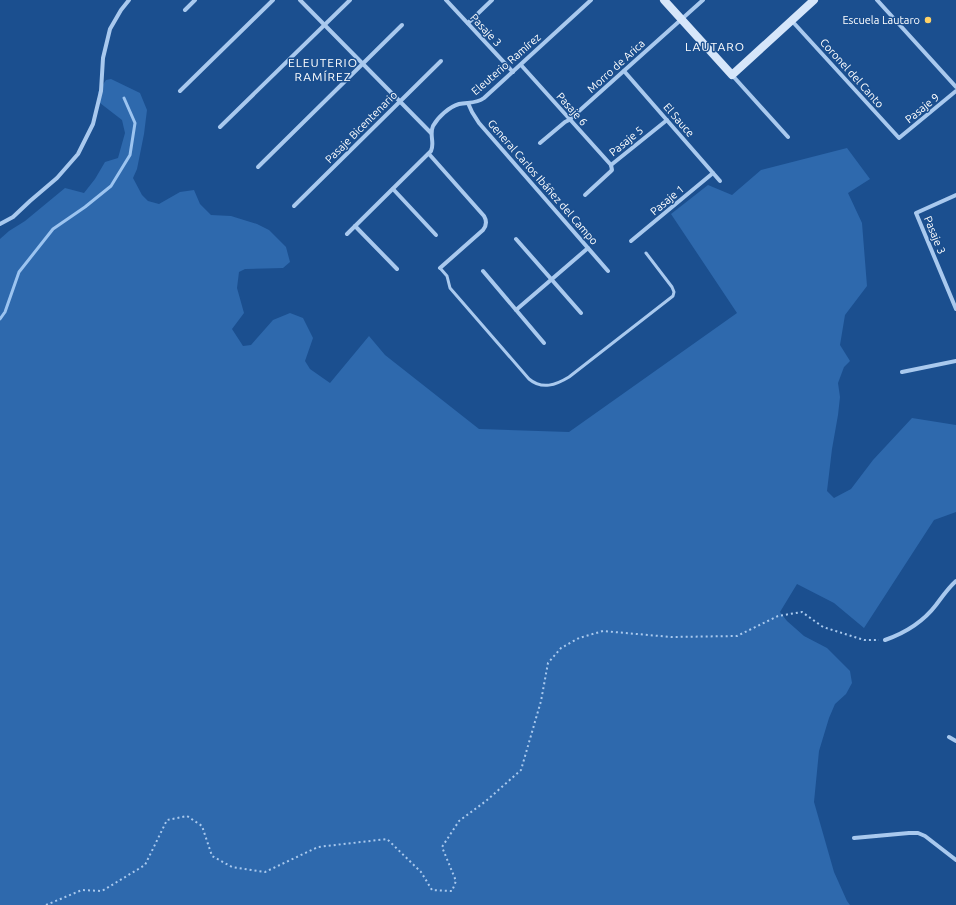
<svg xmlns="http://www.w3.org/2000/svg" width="956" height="905" viewBox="0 0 956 905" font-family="Ubuntu,sans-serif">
  <rect width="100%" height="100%" fill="#1b4f8f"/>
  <path fill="#2e69ad" d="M111 79 140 93 147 110 144 134 137 169 133 178 142 195 148 201 159 204 180 192 194 190 200 204 211 215 231 216 257 224 269 230 286 247 290 262 283 268 245 269 239 272 237 288 244 313 232 329 243 346 251 345 273 320 290 313 303 318 313 338 305 361 310 369 330 383 369 336 385 355 479 429 569 432 737 313 671 214 708 185 732 195 761 170 847 148 870 179 848 193 862 223 867 286 845 315 840 345 850 361 844 367 838 383 840 397 838 415 832 449 827 491 834 498 851 489 873 460 912 418 956 425V512L934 520 864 628 834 603 797 584 780 612 787 621 804 636 827 648 850 671 852 683 846 694 835 704 829 718 819 751 814 802 834 872 847 901 850 905H0V239L9 231 25 221 65 188 84 193 95 179 105 162 118 158 125 133 122 120 100 103 98 92 106 80Z"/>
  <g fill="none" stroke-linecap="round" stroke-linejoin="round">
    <path stroke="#9cc4f0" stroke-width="3" d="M0 319 5 312 19 272 53 229 85 207 111 186 130 155 135 123 124 98"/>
    <path stroke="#a9c9ee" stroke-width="2" stroke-dasharray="2 3" stroke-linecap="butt" d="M46 905 82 890 102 891 145 865 167 820 187 816 202 826 212 856 232 867 265 872 318 847 387 839 421 872 432 890 452 891 456 881 442 847 459 821 486 801 521 770 541 701 548 663 561 648 579 638 603 631 671 637 737 636 778 616 802 612 823 627 864 640H879"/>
    <path stroke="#a9c9ee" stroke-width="3" d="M440 268 447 276 450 288 529 379C542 390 556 385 569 377L673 296 674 292 672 287 646 253"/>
    <g stroke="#a9c9ee" stroke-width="4">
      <path d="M300 0 431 133"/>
      <path d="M446 0 513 72"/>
      <path d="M877 0 956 87"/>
      <path d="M185 10 195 0"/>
      <path d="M792 21 899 138 956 91"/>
      <path d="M468 23 492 0"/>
      <path d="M521 65 611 165"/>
      <path d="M624 71 720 181"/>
      <path d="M732 75 788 137"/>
      <path d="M180 91 273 0"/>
      <path d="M468 103 472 112 479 123 608 271"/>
      <path d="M220 127 350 0"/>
      <path d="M540 143 565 122 569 120 703 0"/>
      <path d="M429 154 484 216C487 221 487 225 483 230L440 268"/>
      <path d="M611 165 667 120"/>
      <path d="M258 167 402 25"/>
      <path d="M393 189 436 235"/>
      <path d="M585 195 610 172 612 170 611 165"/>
      <path d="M956 195 916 213 956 309"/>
      <path d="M294 206 441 61"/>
      <path d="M0 224 13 217 30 201 57 178 78 154 93 124 101 91 103 58 110 29 121 10 129 0"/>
      <path d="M355 226 397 269"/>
      <path d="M347 234 431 151C435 143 429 135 433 126 438 117 449 107 459 104 468 102 476 104 484 98L591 0"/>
      <path d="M516 239 581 313"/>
      <path d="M631 241 713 173"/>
      <path d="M483 271 544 343"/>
      <path d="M516 310 588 248"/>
      <path d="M902 372 956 361"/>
      <path d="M885 640C905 633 923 622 936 605 942 597 948 588 956 581"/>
      <path d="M949 737 956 741"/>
      <path d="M854 838 909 833H918L925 836 956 860"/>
    </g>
    <path stroke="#d6e6fa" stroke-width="8" d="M664 0 732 75 814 0"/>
  </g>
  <circle fill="#ffd166" stroke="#1b4f8f" stroke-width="1.5" cx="928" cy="20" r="4"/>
  <g text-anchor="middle" stroke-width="3" stroke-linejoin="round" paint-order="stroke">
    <g font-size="11" fill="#fff" stroke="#1b4f8f" text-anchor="end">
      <text x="920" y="24">Escuela Lautaro</text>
    </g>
    <g font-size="11" fill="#fff" stroke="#1b4f8f">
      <text transform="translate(486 30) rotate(47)" y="4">Pasaje 3</text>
      <text transform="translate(506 64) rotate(-41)" y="4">Eleuterio Ramírez</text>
      <text transform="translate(616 66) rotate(-42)" y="4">Morro de Arica</text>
      <text transform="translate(852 73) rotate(48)" y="4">Coronel del Canto</text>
      <text transform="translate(922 108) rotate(-39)" y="4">Pasaje 9</text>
      <text transform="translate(572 109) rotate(48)" y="4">Pasaje 6</text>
      <text transform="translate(679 120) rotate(49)" y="4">El Sauce</text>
      <text transform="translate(361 127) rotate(-45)" y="4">Pasaje Bicentenario</text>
      <text transform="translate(626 141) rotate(-39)" y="4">Pasaje 5</text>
      <text transform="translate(543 182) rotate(49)" y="4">General Carlos Ibáñez del Campo</text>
      <text transform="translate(667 200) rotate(-40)" y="4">Pasaje 1</text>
      <text transform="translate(935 235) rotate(68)" y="4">Pasaje 3</text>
    </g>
    <g font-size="12" letter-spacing="1" fill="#fff" stroke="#1b4f8f">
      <text x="715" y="51">LAUTARO</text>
      <text x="323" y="67">ELEUTERIO<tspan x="323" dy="14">RAMÍREZ</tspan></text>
    </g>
  </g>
</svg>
